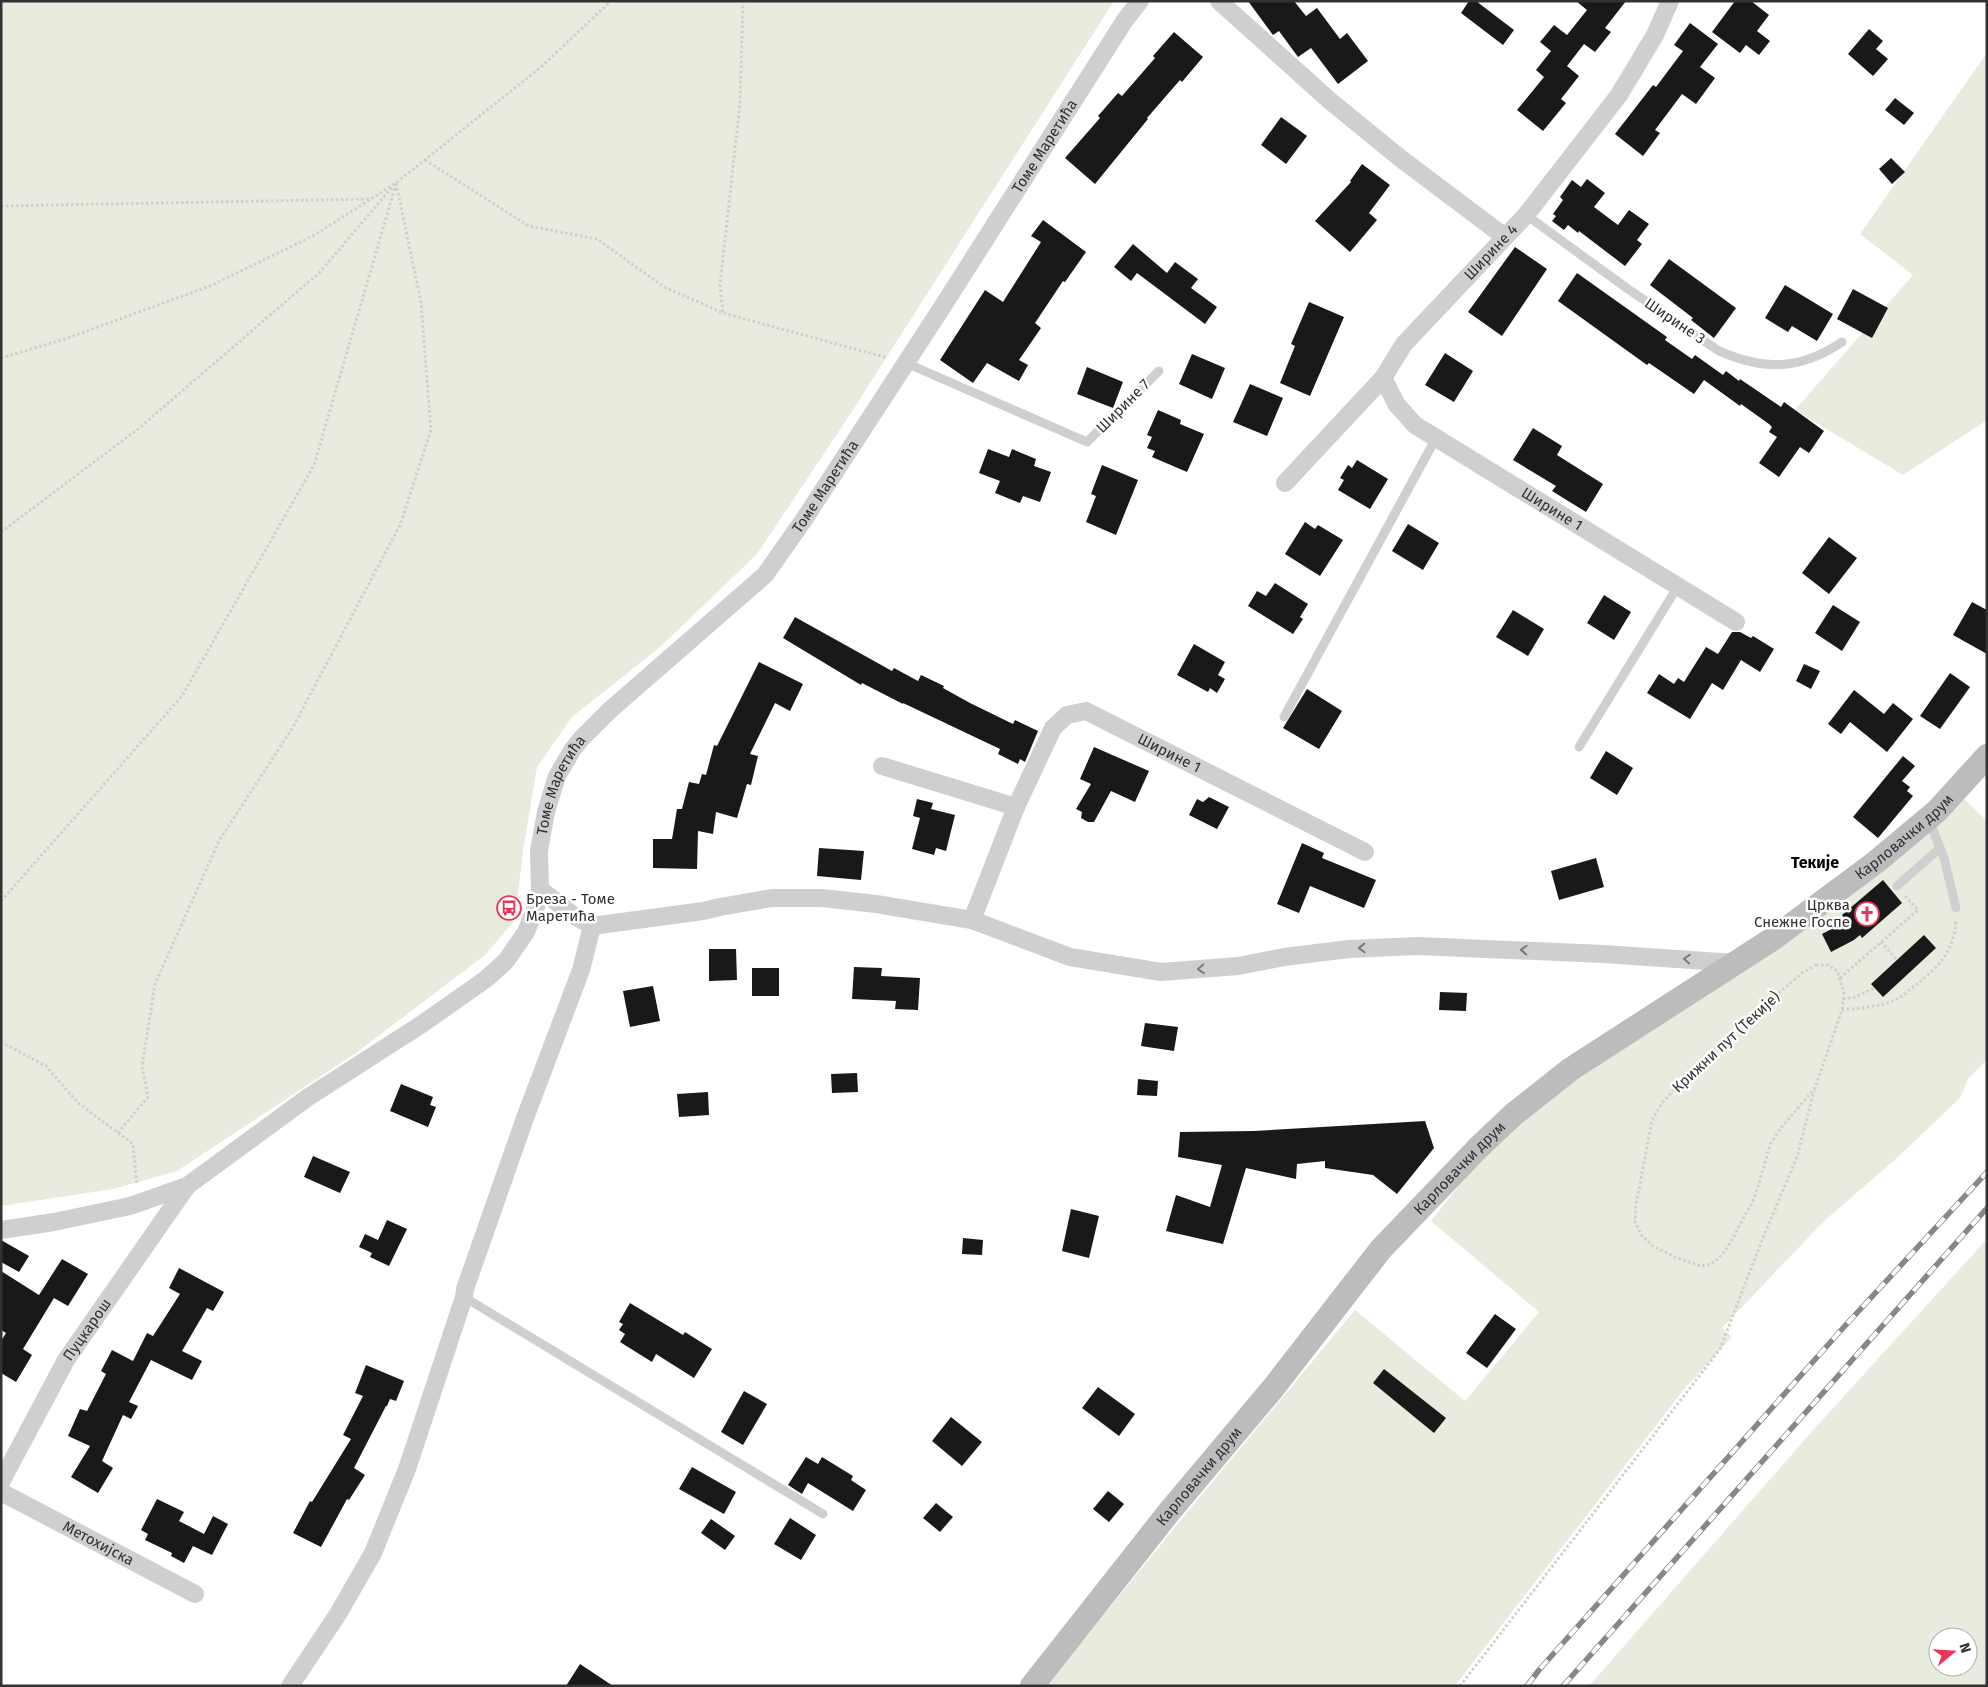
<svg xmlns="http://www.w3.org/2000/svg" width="1988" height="1687" viewBox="0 0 1988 1687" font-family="'Fira Sans',sans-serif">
  <rect width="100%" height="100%" fill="#fff"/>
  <g fill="#e7ecde" fill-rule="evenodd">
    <path d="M1 1H1114L849 416 757 554 660 647 572 717 537 767 523 851 515 920 485 955 356 1053 177 1171 113 1189 1 1206Z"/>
    <path d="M1987 53V420L1903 475 1795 410 1913 275 1860 234Z"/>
    <path d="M1963 798 1987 821V1060L1968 1079 1960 1098 1898 1157 1823 1222 1722 1328 1732 1337 1685 1388 1455 1686H1046L1180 1521 1355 1310 1465 1401 1539 1312 1431 1221C1449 1198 1467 1175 1488 1154 1515 1127 1546 1103 1576 1079Z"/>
    <path d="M1987 1239V1686H1589L1815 1428ZM1938 1637H1968V1667H1938Z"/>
  </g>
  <g fill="#191919">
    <path d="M1248 1H1294L1306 16 1317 8 1340 39 1347 33 1368 61 1338 84 1311 48 1298 57 1279 31 1273 35Z"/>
    <path d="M1469 1H1476L1514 30 1503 45 1461 13Z"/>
    <path d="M1576 1H1626L1605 28 1611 32 1595 52 1584 44 1567 66 1579 76 1561 99 1566 103 1543 131 1517 110 1544 77 1536 70 1551 51 1540 42 1554 25 1567 35 1587 10Z"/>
    <path d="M1735 1H1751L1769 15 1757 31 1770 41 1759 55 1746 45 1740 53 1712 32Z"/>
    <path d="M1690 23 1718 44 1700 67 1715 78 1696 104 1682 94 1655 130 1660 133 1643 156 1615 134 1653 85 1656 87 1683 51 1674 45Z"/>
    <path d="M1869 29 1883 41 1876 49 1888 59 1873 76 1848 54Z"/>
    <path d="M1174 32 1203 57 1182 82 1180 80 1147 118 1148 119 1095 184 1065 158 1100 118 1098 116 1118 93 1122 96 1155 58 1153 56Z"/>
    <path d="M1895 98 1914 113 1904 125 1885 110Z"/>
    <path d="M1281 117 1307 136 1286 164 1261 145Z"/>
    <path d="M1891 158 1905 172 1892 184 1879 169Z"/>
    <path d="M1362 164 1390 185 1369 213 1377 220 1350 252 1315 221 1351 182 1350 181Z"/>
    <path d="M1587 179 1605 193 1594 207 1618 225 1629 210 1649 224 1637 240 1642 244 1625 266 1579 231 1578 233 1568 225 1564 230 1552 221 1556 216 1553 214 1563 200 1560 197 1572 180 1581 187Z"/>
    <path d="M1043 220 1086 252 1065 282 1063 281 1035 323 1041 328 1019 360 1028 365 1019 381 987 363 973 383 940 360 985 290 1003 302 1041 242 1031 236Z"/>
    <path d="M1133 244 1167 273 1175 262 1198 279 1191 288 1217 307 1205 324 1137 273 1131 281 1114 267Z"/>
    <path d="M1515 247 1547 269 1502 336 1468 312Z"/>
    <path d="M1669 259 1736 308 1714 338 1691 320 1693 318 1650 285Z"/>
    <path d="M1577 273 1667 337 1665 340 1692 359 1695 355 1723 375 1726 371 1739 381 1740 379 1781 407 1784 402 1824 431 1809 453 1800 447 1779 477 1759 463 1777 437 1769 432 1772 427 1769 424 1741 404 1740 406 1704 380 1694 394 1649 363 1647 365 1558 301Z"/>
    <path d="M1785 285 1833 314 1817 341 1792 326 1788 332 1765 318Z"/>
    <path d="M1853 289 1888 308 1872 338 1837 319Z"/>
    <path d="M1309 302 1344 317 1310 396 1280 383 1295 346 1291 344Z"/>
    <path d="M1445 353 1473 371 1454 402 1425 385Z"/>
    <path d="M1192 354 1225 368 1212 399 1179 384Z"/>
    <path d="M1087 367 1123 382 1113 408 1077 394Z"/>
    <path d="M1250 384 1283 398 1267 436 1233 422Z"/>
    <path d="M1158 410 1181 420 1180 424 1204 434 1187 472 1152 457 1155 451 1147 448 1152 437 1147 435Z"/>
    <path d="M1533 428 1562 446 1557 455 1603 484 1586 512 1552 491 1556 486 1513 460Z"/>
    <path d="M988 449 1009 457 1012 449 1036 459 1034 466 1051 472 1040 502 1023 496 1020 503 995 493 1000 481 979 473Z"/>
    <path d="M1357 460 1388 479 1370 509 1338 490 1344 480 1340 478 1348 465 1352 468Z"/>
    <path d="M1102 465 1138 480 1116 535 1086 522 1096 496 1091 494Z"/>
    <path d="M1305 522 1315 529 1318 525 1343 540 1320 576 1285 554Z"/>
    <path d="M1408 524 1439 543 1423 570 1392 551Z"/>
    <path d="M1829 537 1857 558 1829 594 1802 573Z"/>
    <path d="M1275 583 1308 604 1300 617 1303 619 1293 634 1248 606 1257 591 1266 596Z"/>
    <path d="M1604 595 1631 612 1614 640 1587 623Z"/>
    <path d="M1972 602 1987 610V654L1953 635Z"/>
    <path d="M1833 605 1860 622 1842 651 1815 633Z"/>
    <path d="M1513 610 1544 629 1528 656 1496 637Z"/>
    <path d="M795 617 892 671 894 668 918 681 921 675 944 686 943 688 970 703 1013 724 1015 720 1038 731 1025 762 1020 759 1018 764 998 754 1000 749 903 703V704L862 683 861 685 783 638Z"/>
    <path d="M1732 632H1740L1751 638 1753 636 1774 649 1760 672 1741 660 1723 690 1712 683 1690 719 1647 693 1659 674 1674 684 1678 678 1684 682 1706 647 1718 654Z"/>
    <path d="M1194 644 1225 662 1218 675 1225 679 1217 693 1210 688 1208 692 1177 675Z"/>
    <path d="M759 662 803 684 790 711 775 703 750 754 758 756 751 785 747 784 737 818 716 812 713 834 698 831 697 869 653 868V839H672L677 809H682L689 782 699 784 702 774 706 775 714 745 717 746Z"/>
    <path d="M1804 664 1820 671 1811 689 1796 681Z"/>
    <path d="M1950 673 1970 687 1940 729 1920 716Z"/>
    <path d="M1307 689 1342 711 1319 749 1283 728Z"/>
    <path d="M1854 690 1884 714 1893 703 1913 719 1887 752 1850 722 1841 734 1828 724Z"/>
    <path d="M1094 747 1149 771 1135 802 1111 791 1094 822H1088L1081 818 1082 812 1076 809 1091 784 1080 779Z"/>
    <path d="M1606 751 1633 768 1617 795 1590 778Z"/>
    <path d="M1903 756 1915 766 1902 781 1910 787 1907 791 1913 796 1878 838 1853 817Z"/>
    <path d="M1209 797 1229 807 1217 829 1189 815 1197 799 1203 802Z"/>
    <path d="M917 799 933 803 931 809 955 815 946 851 936 848 934 855 912 849 920 818 913 816Z"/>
    <path d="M1302 843 1324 853 1322 858 1376 880 1364 908 1310 886 1299 913 1277 904Z"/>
    <path d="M819 848 864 851 861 880 817 876Z"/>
    <path d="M1596 858 1604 887 1559 900 1551 871Z"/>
    <path d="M1883 880 1902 903 1862 938 1860 935 1854 940 1831 952 1822 934 1847 921 1842 915Z"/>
    <path d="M1924 935 1936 948 1883 997 1871 984Z"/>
    <path d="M709 949H736L737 980 709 981Z"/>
    <path d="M854 967 882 968 881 976 920 978 918 1010 895 1009 896 1001 852 999Z"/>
    <rect x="752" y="968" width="27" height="28"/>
    <path d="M653 986 660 1021 630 1027 623 991Z"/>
    <path d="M1440 992 1467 993 1466 1011 1439 1010Z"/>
    <path d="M1145 1023 1178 1027 1174 1051 1141 1046Z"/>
    <path d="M857 1073 858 1092 832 1093 831 1074Z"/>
    <path d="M1138 1079 1158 1081 1157 1096 1137 1095Z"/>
    <path d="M401 1084 433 1097 430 1105 436 1107 428 1127 390 1111Z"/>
    <path d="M708 1092 709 1115 679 1117 677 1094Z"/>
    <path d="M1425 1121 1434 1148 1397 1194 1373 1175 1325 1168V1161L1297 1164 1296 1179 1246 1168 1223 1244 1166 1231 1176 1195 1210 1207 1222 1165 1178 1157 1180 1132 1254 1131Z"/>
    <path d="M313 1156 350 1172 340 1193 304 1177Z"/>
    <path d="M1071 1209 1099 1216 1089 1258 1062 1251Z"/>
    <path d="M387 1220 407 1229 389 1266 370 1257 372 1253 359 1247 365 1234 378 1240Z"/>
    <path d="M963 1238 983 1240 982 1255 962 1254Z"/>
    <path d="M1 1240 29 1256 19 1272 1 1262Z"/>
    <path d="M62 1259 88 1274 68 1306 54 1298 23 1349 32 1355 16 1382 1 1373V1341L6 1333 1 1330V1271L39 1295Z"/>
    <path d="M179 1268 224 1292 213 1311 207 1308 182 1351 202 1361 192 1380 151 1360 129 1402 138 1406 131 1419 123 1415 102 1461 113 1468 98 1493 71 1477 90 1446 68 1436 80 1409 87 1411 106 1374 101 1371 112 1350 133 1361 147 1333 153 1336 180 1294 169 1288Z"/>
    <path d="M630 1303 683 1335 685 1332 712 1349 694 1378 656 1354 652 1362 620 1342 625 1334 619 1330 623 1324 619 1322Z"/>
    <path d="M1495 1314 1516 1329 1487 1368 1466 1353Z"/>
    <path d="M366 1365 404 1381 396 1401 390 1399 387 1406H386L354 1468 365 1475 349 1500 347 1499 321 1547 293 1533 310 1501 312 1502 351 1439 343 1435 363 1396 355 1393Z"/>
    <path d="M1384 1369 1446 1418 1434 1433 1373 1383Z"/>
    <path d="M1098 1387 1135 1414 1119 1436 1082 1408Z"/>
    <path d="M744 1391 767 1404 743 1445 721 1432Z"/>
    <path d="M951 1417 982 1442 962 1466 932 1441Z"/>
    <path d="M806 1457 818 1464 822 1457 853 1476 851 1480 866 1490 853 1511 808 1483 802 1494 788 1485Z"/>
    <path d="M692 1467 736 1492 724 1514 679 1489Z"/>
    <path d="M1108 1491 1124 1504 1109 1522 1093 1509Z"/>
    <path d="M157 1499 184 1512 179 1521 204 1534 213 1516 228 1524 212 1555 193 1546 184 1563 171 1556 172 1553 145 1540 148 1534 141 1530Z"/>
    <path d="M936 1503 953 1517 940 1532 923 1518Z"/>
    <path d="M790 1518 816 1535 801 1560 774 1544Z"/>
    <path d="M711 1519 735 1536 725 1550 701 1533Z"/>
    <path d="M580 1664 613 1686H566Z"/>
  </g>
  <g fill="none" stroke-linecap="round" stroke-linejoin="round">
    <g stroke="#cfcfcf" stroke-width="3" stroke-dasharray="2.5 2.5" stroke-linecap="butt">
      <path d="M425 160 529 226 597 239 664 287 723 313 888 358"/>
      <path d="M1 206 371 199"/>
      <path d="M723 312 720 285 740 103 743 1"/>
      <path d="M1 358 65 339 210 286 311 237 396 183 541 67 611 1"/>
      <path d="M1 532 138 429 320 272 394 185"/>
      <path d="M1 901 182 696 314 465 396 184"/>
      <path d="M1881 942 1897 960"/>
      <path d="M1816 965H1828L1837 971 1844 992 1842 1010 1815 1088 1781 1128 1771 1143 1754 1199 1728 1247 1719 1258 1711 1264 1701 1266 1675 1257 1653 1246 1642 1236 1635 1222 1636 1205 1652 1120 1663 1102 1693 1068 1802 973Z"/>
      <path d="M1840 978 1918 910 1905 896"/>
      <path d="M1843 999 1855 997 1874 988"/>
      <path d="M1842 1010C1861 1008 1882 1007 1899 998 1905 995 1911 988 1917 984 1940 965 1954 951 1956 921"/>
      <path d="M1 1042 46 1066 78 1103 133 1144 137 1185"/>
      <path d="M118 1133 148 1097 142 1067 155 984 219 841 293 727 400 525 431 430 421 302 396 183"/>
      <path d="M1460 1686 1720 1349 1762 1240 1797 1157 1814 1091"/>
    </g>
    <g stroke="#cfcfcf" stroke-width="9">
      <path d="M1526 215 1628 289 1719 351C1765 371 1800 370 1842 342"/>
      <path d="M906 363 1087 442 1159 371"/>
      <path d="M1284 717 1436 438"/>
      <path d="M1579 747 1678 586"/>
      <path d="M1929 820 1944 858 1956 908"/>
      <path d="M1897 886 1940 848"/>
      <path d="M464 1297 823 1514"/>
    </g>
    <g stroke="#cfcfcf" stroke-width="18">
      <path d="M1219 1 1329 100 1400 158 1505 237"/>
      <path id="s1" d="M1383 378 1397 405 1415 425 1736 622"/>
      <path id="s2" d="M1285 483 1383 378 1404 344 1526 215 1619 95 1655 35 1670 1"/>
      <path d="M882 766 1016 807 972 920"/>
      <path id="s3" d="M1016 807 1053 728 1067 715 1086 711 1365 852"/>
      <path d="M540 889 573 915 592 926"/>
      <path d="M592 926 703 911 720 907 772 898H822L876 904 972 920 1070 957 1161 972 1238 966 1284 957 1349 949 1418 946 1604 954 1735 963"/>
      <path id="s4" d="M1 1230 54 1222 130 1206 187 1186 307 1098 422 1024 486 979 506 961 526 932 536 907 540 889 539 851 546 812 557 776 573 749 581 739 610 710 765 575 805 518 941 309 1125 20 1140 1"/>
      <path id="s5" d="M1 1482 66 1360 187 1186"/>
      <path id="s6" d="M1 1492 195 1594"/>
      <path d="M290 1686 338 1614 373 1553 407 1469 464 1297 465 1289 525 1118 581 970 592 926"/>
    </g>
    <path stroke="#bcbcbc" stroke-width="24" id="s7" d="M1032 1686 1169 1512 1274 1387 1381 1249 1480 1146 1514 1114 1571 1069 1774 938 1876 862 1937 811 1987 756"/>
    <g stroke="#878787" stroke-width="5.5">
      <g id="rail">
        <path d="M1527 1686 1539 1670 1843 1328 1987 1172"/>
        <path d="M1563 1686 1987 1208"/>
      </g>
    </g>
    <use href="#rail" stroke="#fff" stroke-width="4" stroke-dasharray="11" stroke-linecap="butt"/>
  </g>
  <defs><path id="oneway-chevron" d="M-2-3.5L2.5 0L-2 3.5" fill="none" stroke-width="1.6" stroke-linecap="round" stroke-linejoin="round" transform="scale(1.25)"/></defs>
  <g stroke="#797979">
    <use href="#oneway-chevron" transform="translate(1362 948) rotate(178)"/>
    <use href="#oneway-chevron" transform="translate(1524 950) rotate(-178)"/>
    <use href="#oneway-chevron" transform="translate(1687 959) rotate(-176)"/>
    <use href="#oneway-chevron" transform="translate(1201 969) rotate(176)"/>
  </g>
  <defs>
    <g id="bus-ring" transform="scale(1.25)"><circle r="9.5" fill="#fff" stroke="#ea3459" stroke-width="1.5"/><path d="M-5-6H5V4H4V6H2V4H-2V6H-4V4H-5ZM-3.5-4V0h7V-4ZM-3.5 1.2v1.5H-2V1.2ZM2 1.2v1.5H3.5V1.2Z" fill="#ea3459"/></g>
    <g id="church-ring" transform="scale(1.25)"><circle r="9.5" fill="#fff" stroke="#ea3459" stroke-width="1.5"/><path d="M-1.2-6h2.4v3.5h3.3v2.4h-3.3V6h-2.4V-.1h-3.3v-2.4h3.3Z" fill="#ea3459"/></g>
  </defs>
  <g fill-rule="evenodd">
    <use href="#bus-ring" x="509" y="908"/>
    <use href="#church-ring" x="1867" y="914"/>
  </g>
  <g text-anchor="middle" stroke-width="5" stroke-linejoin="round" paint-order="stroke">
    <g font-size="15" fill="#323232" stroke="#fff">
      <text dy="5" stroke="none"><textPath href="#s4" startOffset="1581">Томе Маретића</textPath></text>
      <text dy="5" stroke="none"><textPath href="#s2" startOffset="310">Ширине 4</textPath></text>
      <text transform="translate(1675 321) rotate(34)" y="5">Ширине 3</text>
      <text transform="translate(1123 406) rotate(-45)" y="5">Ширине 7</text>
      <text dy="5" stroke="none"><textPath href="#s4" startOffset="1176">Томе Маретића</textPath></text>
      <text dy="5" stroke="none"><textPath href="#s1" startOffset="218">Ширине 1</textPath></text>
      <text dy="5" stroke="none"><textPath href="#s3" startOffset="219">Ширине 1</textPath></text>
      <text dy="5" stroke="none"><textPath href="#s4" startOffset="771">Томе Маретића</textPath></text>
      <text dy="5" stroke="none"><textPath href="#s7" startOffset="1228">Карловачки друм</textPath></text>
      <text transform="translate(1726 1042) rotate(-43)" y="5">Крижни пут (Текије)</text>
      <text dy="5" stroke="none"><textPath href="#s7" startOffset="672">Карловачки друм</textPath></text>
      <text dy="5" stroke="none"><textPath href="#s5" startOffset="175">Пуцкарош</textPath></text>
      <text dy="5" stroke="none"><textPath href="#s7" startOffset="268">Карловачки друм</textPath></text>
      <text dy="5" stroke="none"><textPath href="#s6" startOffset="110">Метохијска</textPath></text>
    </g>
    <g font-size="15" fill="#323232" stroke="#fff" text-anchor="start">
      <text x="526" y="904">Бреза - Томе<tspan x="526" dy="17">Маретића</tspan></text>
      <text x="1850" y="910" text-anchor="end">Црква<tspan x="1850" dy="17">Снежне Госпе</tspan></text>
    </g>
    <g font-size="16" font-weight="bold" fill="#000" stroke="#fff">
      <text x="1815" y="868">Текије</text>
    </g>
  </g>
  <rect width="1988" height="1687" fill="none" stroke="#323232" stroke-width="5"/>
  <g transform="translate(1953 1652) rotate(72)"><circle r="24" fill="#ffffff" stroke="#adadad"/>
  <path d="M0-4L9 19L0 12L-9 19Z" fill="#ea3459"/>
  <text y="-8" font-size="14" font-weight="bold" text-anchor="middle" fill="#323232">N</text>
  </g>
</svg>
